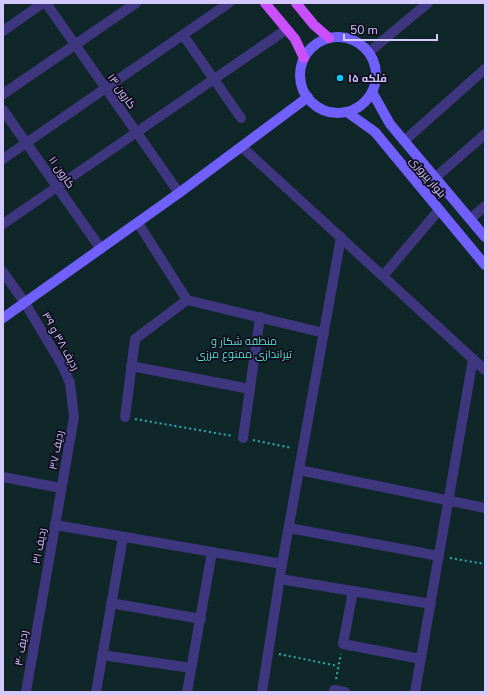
<svg xmlns="http://www.w3.org/2000/svg" width="488" height="695" viewBox="0 0 488 695" font-family="'Nunito Sans',Cairo,sans-serif">
  <rect width="100%" height="100%" fill="#100c1e"/>
  <rect fill="#0f2728" x="3" y="3" width="482" height="689"/>
  <g fill="none" stroke-linecap="round" stroke-linejoin="round">
    <g stroke="#2bafb1" stroke-width="2" stroke-dasharray="2 3" stroke-linecap="butt">
      <path d="M135 419 233 436"/>
      <path d="M253 440 292 448"/>
      <path d="M450 558 485 564"/>
      <path d="M279 654 338 666"/>
      <path d="M336 679 341 654"/>
    </g>
    <g stroke="#3e367e" stroke-width="10">
      <path d="M46 3 179 193"/>
      <path d="M3 31 43 3"/>
      <path d="M183 35 241 118"/>
      <path d="M3 94 136 3"/>
      <path d="M3 110 101 249"/>
      <path d="M404 141 485 69"/>
      <path d="M242 147 485 370"/>
      <path d="M3 159 229 3"/>
      <path d="M435 178 485 134"/>
      <path d="M470 219 485 206"/>
      <path d="M138 223 187 300 324 333"/>
      <path d="M3 224 287 29"/>
      <path d="M3 272 25 303"/>
      <path d="M383 276 439 210"/>
      <path d="M131 366 250 389"/>
      <path d="M125 417 135 339 187 300"/>
      <path d="M243 438 260 317"/>
      <path d="M299 470 485 508"/>
      <path d="M3 477 61 488"/>
      <path d="M55 525 282 564"/>
      <path d="M289 528 439 556"/>
      <path d="M280 579 431 604"/>
      <path d="M353 591 343 644 421 659"/>
      <path d="M111 603 201 619"/>
      <path d="M102 655 191 668"/>
      <path d="M334 690 345 692"/>
      <path d="M96 692 123 537"/>
      <path d="M187 692 212 552"/>
      <path d="M262 692 282 564 341 237"/>
      <path d="M415 692 473 359"/>
    </g>
    <g stroke="#3e367e" stroke-width="10">
      <path d="M369 52 428 3"/>
      <path d="M25 303 62 365 70 383 74 417 26 692"/>
    </g>
    <g stroke="#7060ff" stroke-width="10">
      <circle cx="338" cy="75" r="38"/>
      <path d="M372 92 390 124 485 237"/>
      <path d="M347 112 375 132 485 265"/>
      <path d="M3 318 179 193 308 97"/>
    </g>
    <g stroke="#ca50ff" stroke-width="10">
      <path d="M265 3 295 39 304 58"/>
      <path d="M296 3 314 25 329 38"/>
    </g>
  </g>
  <circle fill="#00caf4" stroke="#100c1e" stroke-width="1.5" cx="340" cy="78" r="4"/>
  <g text-anchor="middle" stroke-width="3.5" stroke-linejoin="round" paint-order="stroke">
    <g font-size="11" font-weight="bold" fill="#d3c9ff" stroke="#100c1e" text-anchor="start">
      <text x="348" y="82">فلکه ۱۵</text>
    </g>
    <g font-size="11" fill="#d3c9ff" stroke="#100c1e">
      <text transform="translate(122 91) rotate(55)" y="4">کارون ۱۳</text>
      <text transform="translate(62 172) rotate(55)" y="4">کارون ۱۱</text>
      <text transform="translate(428 177) rotate(50)" y="4">بلوار پیروزی</text>
      <text transform="translate(61 341) rotate(61)" y="4">ردیف ۳۸ و ۳۹</text>
      <text transform="translate(56 450) rotate(-80)" y="4">ردیف ۳۷</text>
      <text transform="translate(39 546) rotate(-80)" y="4">ردیف ۳۱</text>
      <text transform="translate(21 648) rotate(-81)" y="4">ردیف ۳۰</text>
    </g>
    <g font-size="11" fill="#54e0c7" stroke="#100c1e">
      <text x="244" y="345">منطقه شکار و<tspan x="244" dy="13">تیراندازی ممنوع مرزی</tspan></text>
    </g>
  </g>
  <rect width="488" height="695" fill="none" stroke="#d3c9ff" stroke-width="8"/>
  <path d="M344 34v6h93v-6" fill="none" stroke="#d3c9ff" stroke-width="2"/>
  <text x="350" y="34" font-size="12" fill="#d3c9ff" stroke="#100c1e" stroke-width="3" paint-order="stroke">50 m</text>
</svg>
